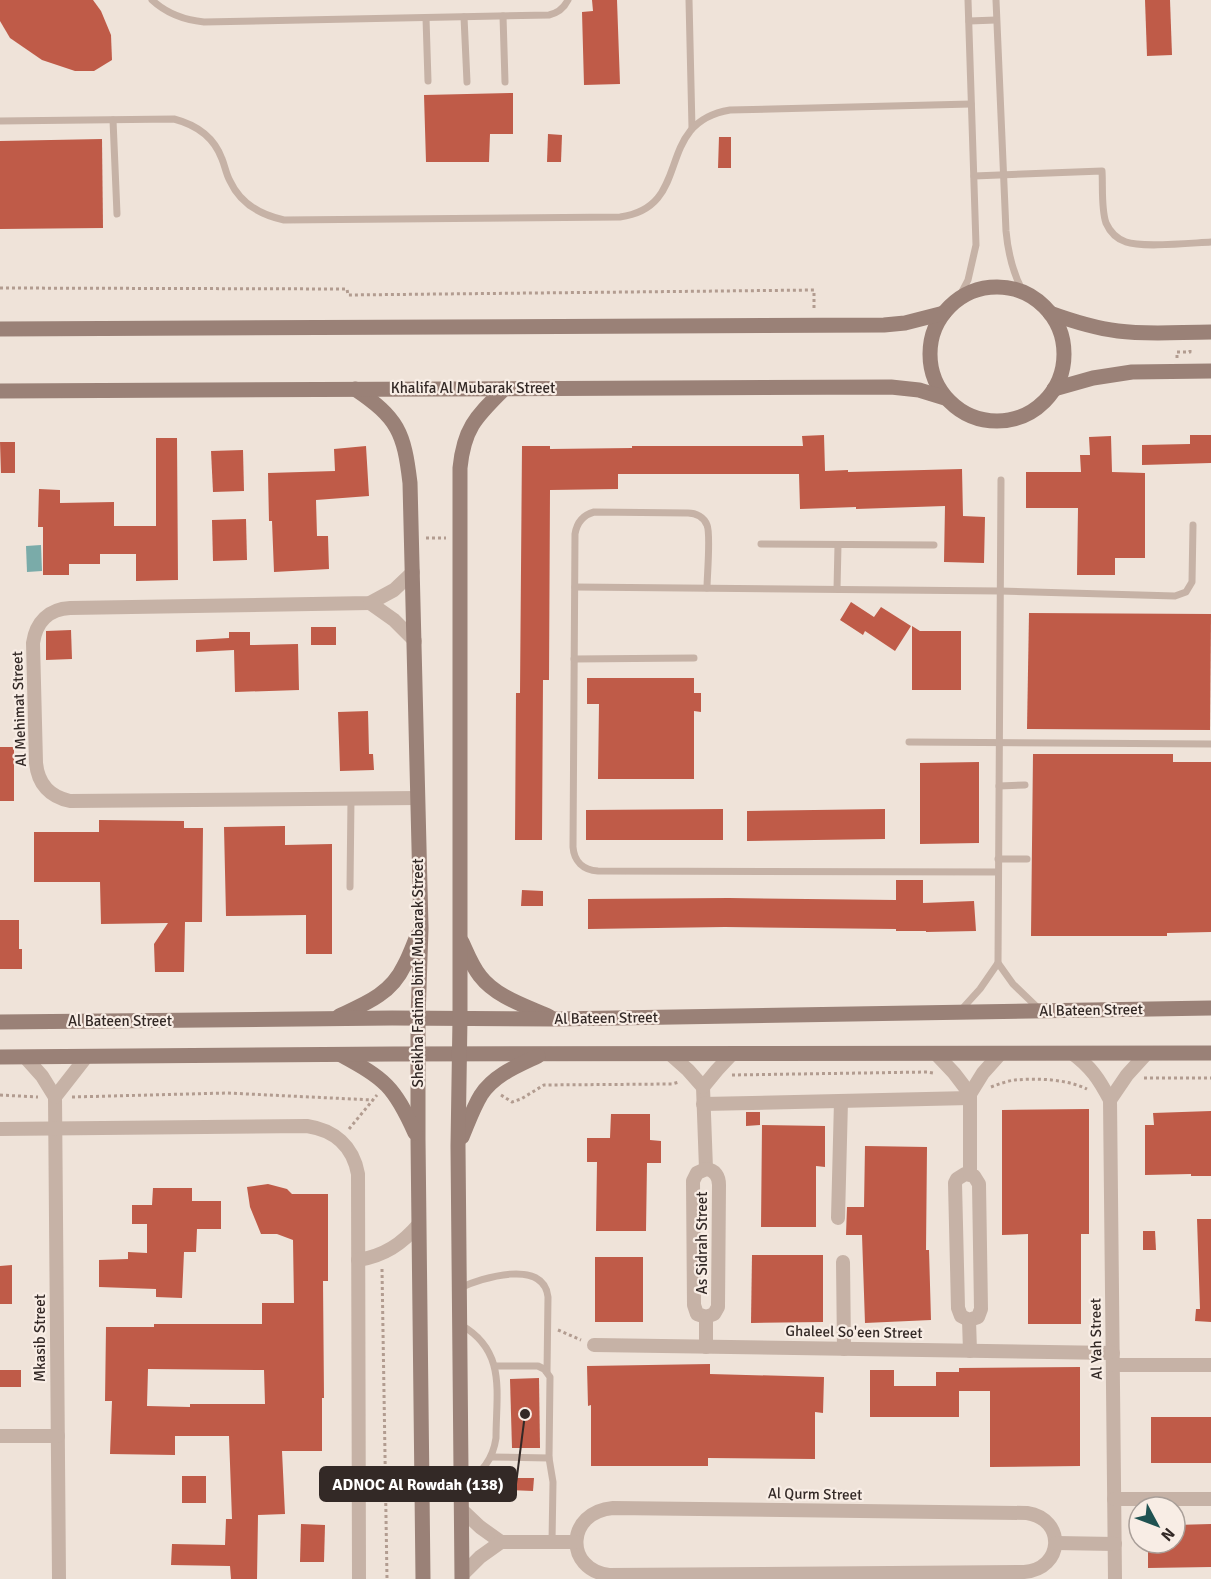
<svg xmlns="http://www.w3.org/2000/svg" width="1211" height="1579" viewBox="0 0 1211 1579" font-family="Signika,sans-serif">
  <rect width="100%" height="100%" fill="#efe3d9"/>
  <path fill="#7aaba9" d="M41 545 42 571 27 572 26 546Z"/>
  <g fill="#bf5b48" fill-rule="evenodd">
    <path d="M0 0H93L101 11 111 35 112 60 94 71H75L42 60 10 38 0 21Z"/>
    <path d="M592 0H617L620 84 584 85 582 12 593 11Z"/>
    <path d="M1145 0H1170L1172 55 1147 56Z"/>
    <path d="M513 93V134H490L489 162H426L424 95Z"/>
    <path d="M548 134 562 135 561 162H547Z"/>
    <path d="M719 137H731V168H718Z"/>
    <path d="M102 139 103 228 0 229V141Z"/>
    <path d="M824 435 825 471 848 470V472L962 469 963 516 985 517 984 563 944 562 945 506 856 509V507L800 509 799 474H618V489L550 490 549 680H543L542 840H515L516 693H520L522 446H550V449L632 448V446H803L802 436Z"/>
    <path d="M1190 435H1211V463L1142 465V445L1190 444Z"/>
    <path d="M1111 436 1112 472 1145 473V558H1115V575H1077L1078 508H1026V472H1081L1080 455H1090L1089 437Z"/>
    <path d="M156 438H177L178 580 136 581V554H100V564H69V575H43V527H38L39 489 60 490V503L114 502V526H156Z"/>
    <path d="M0 442H15V473H1Z"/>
    <path d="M366 446 369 496 316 500 317 536H328L329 569 274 572 272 521H269L268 473 335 471 334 449Z"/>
    <path d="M243 450 244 491 213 492 211 451Z"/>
    <path d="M246 519 247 560 213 561 212 520Z"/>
    <path d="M851 602 874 617 881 607 911 626 895 651 865 631 863 635 840 620Z"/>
    <path d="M1029 613 1211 614 1210 730 1027 729Z"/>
    <path d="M912 626 920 631H961V690H912Z"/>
    <rect x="311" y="627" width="25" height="18"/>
    <path d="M71 630 72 659 46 660V631Z"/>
    <path d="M229 632H250V645L298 644 299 690 235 692 234 650 196 652V640L229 638Z"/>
    <path d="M587 678H694V693H701V712L694 711V779H598L599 704H587Z"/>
    <path d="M368 711 369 754H373L374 770 340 771 338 712Z"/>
    <rect x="0" y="747" width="14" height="54"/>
    <path d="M1033 754H1173V762H1211V932L1167 933V936H1031Z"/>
    <path d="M979 762V843L920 844V763Z"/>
    <path d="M723 809V840H586V810Z"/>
    <path d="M885 809V839L747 841V811Z"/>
    <path d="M99 820 184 821V828H203L202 922H185L184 972H155L154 944 168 923 101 924 100 882H34V832H99Z"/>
    <path d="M285 826V845L332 844V954H306V915L226 916 224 827Z"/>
    <path d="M896 880H923V903L974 901 976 931 926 932V931H896V929L725 927 588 929V899L729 898 896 900Z"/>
    <path d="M522 890 543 891V906H521Z"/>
    <path d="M0 920H19V949H22V969H0Z"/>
    <path d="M1089 1109V1234H1081V1324H1028V1234L1002 1235V1110Z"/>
    <path d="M1211 1111V1176H1191V1174L1145 1175V1125H1154L1153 1113Z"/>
    <path d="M746 1112H760V1125L746 1126Z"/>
    <path d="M611 1114H650V1140L661 1141V1163H647L646 1231H596L597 1162H587V1138H610Z"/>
    <path d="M762 1125 825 1126V1167L816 1166V1227H761Z"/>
    <path d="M865 1146 927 1147 926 1250H929L931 1320 865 1323 862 1235H846L847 1207H864Z"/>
    <path d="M268 1184 287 1189 292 1194H328V1281H323L324 1398H322V1451H282L285 1514 258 1515 257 1579H231L230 1566 171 1565 172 1544 225 1545 226 1519H232L229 1436H175V1455L110 1454 112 1401H105L106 1327H154V1324H262V1303H294L293 1240 277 1234H261L250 1207 247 1187ZM148 1369 264 1370 265 1404H190V1407L147 1406Z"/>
    <path d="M153 1188H192V1201H221V1229H197L196 1252H184L182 1298 156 1297V1289L99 1287V1260L128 1259V1252L147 1253V1224H132V1205H152Z"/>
    <path d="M1197 1219H1211V1322L1195 1321 1196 1309H1200Z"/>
    <path d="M1143 1231H1155L1156 1250H1143Z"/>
    <path d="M752 1255H823V1322L751 1323Z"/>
    <rect x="595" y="1257" width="48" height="65"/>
    <path d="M12 1265V1304H0V1266Z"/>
    <path d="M710 1364V1374L824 1377 823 1413 815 1412V1459L708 1458V1466H591V1405L588 1406 587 1366Z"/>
    <path d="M1080 1367V1466L990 1467V1391H959V1417H870V1370H894V1386H936V1372H959V1368Z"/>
    <rect x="0" y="1370" width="21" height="17"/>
    <path d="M539 1378 540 1448H512L510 1379Z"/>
    <rect x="1151" y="1417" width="60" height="46"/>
    <rect x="182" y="1476" width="24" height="27"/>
    <path d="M509 1478H534L533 1491 509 1490Z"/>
    <path d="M301 1524 325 1525 324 1562H300Z"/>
    <path d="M1211 1524V1567L1148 1568V1543H1175V1525Z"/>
  </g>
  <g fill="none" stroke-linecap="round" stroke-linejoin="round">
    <g stroke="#b29c90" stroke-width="3" stroke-dasharray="3 3" stroke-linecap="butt">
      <path d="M0 288 347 289 348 295 814 290V311"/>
      <path d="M1177 358V352H1190V347"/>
      <path d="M426 538H446"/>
      <path d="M732 1075 927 1072 933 1073"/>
      <path d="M1144 1078H1211"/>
      <path d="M991 1087C999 1084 1007 1081 1015 1080 1038 1078 1066 1079 1087 1089"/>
      <path d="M0 1095 38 1097"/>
      <path d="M501 1095 512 1102 521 1099 544 1085 672 1084 679 1082"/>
      <path d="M72 1097 227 1093 373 1100"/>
      <path d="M349 1129 377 1095"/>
      <path d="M382 1269 387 1579"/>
      <path d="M558 1330 581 1340"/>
    </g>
    <g stroke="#c6b2a6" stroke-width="7">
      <path d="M152 0C167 14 184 20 204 22L549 15C558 13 564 8 568 0"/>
      <path d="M689 0 692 128"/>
      <path d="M996 0 1006 231C1008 253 1013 273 1023 292"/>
      <path d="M503 16 505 82"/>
      <path d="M464 17 467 82"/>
      <path d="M426 18 428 81"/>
      <path d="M969 21 996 20"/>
      <path d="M113 120 117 214"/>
      <path d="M0 121 174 119C197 125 214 137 222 159 225 166 226 174 230 181 240 203 261 215 284 220L620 217C695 207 652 123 730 110L971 104"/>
      <path d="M974 176 1102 171C1103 186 1101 209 1106 223 1110 232 1117 239 1126 242 1142 248 1191 243 1211 242"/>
      <path d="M957 301 968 280 976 245 968 0"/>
      <path d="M761 544 934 545"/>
      <path d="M575 587 1000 591 1175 596 1186 592 1192 582 1193 525"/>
      <path d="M707 588C707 576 711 534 707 525 704 517 696 513 688 513L594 512C583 515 577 522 575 534L573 847C574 861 583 870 598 871L998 872"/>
      <path d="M837 589 838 545"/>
      <path d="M574 659 694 658"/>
      <path d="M909 742 1211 744"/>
      <path d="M999 786 1025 785"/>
      <path d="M998 859H1027"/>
      <path d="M350 887 351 798"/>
      <path d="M998 963 1013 984 1038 1008"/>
      <path d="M961 1010 980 989 998 963 1001 480"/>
      <path d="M460 1288C481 1278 544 1258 548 1297L547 1372"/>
      <path d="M461 1325C507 1351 496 1393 496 1438 493 1459 482 1474 463 1484"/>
      <path d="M495 1366H538L544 1369 550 1377 549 1458 553 1482 552 1542"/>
      <path d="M491 1457 549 1458"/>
    </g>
    <g stroke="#c6b2a6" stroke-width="14">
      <path d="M413 572 394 590 370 603 70 608C49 609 36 622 33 643L36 763C38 784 50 797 70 801L418 798"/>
      <path d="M370 603 394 620 415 641"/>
      <path d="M1072 1053C1091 1067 1099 1079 1110 1100L1115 1579"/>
      <path d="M670 1054 688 1070 703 1087 706 1169"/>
      <path d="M936 1054 954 1073 970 1094"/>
      <path d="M25 1057 42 1076 55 1097 59 1579"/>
      <path d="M703 1087 717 1070 732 1054"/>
      <path d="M55 1097 87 1056"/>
      <path d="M1110 1100 1127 1075 1147 1053"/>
      <path d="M703 1104 970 1098"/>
      <path d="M0 1129 307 1126C334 1130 353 1146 358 1174L359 1579"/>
      <path d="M706 1169C715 1170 719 1176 719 1185L718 1307 714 1314 706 1317 697 1314 694 1305 693 1181 697 1173Z"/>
      <path d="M965 1174 974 1176 979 1184 981 1309 978 1317 969 1320 961 1316 958 1308 955 1183 957 1179Z"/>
      <path d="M970 1174V1094L983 1073 1000 1054"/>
      <path d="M838 1218 841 1101"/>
      <path d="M358 1260C384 1256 402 1244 419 1224"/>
      <path d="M843 1262 844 1349"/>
      <path d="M706 1317V1347"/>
      <path d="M969 1320 970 1351"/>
      <path d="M594 1345 1113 1353"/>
      <path d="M1113 1365H1211"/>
      <path d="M0 1436H58"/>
      <path d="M1114 1499H1211"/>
      <path d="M613 1508 1027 1513C1066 1519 1064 1569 1024 1572L609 1575C564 1569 566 1512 613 1508Z"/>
      <path d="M461 1509 480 1527 501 1542"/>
      <path d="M1056 1543 1115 1544"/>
      <path d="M462 1575 480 1557 501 1542H576"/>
    </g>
    <g stroke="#9a8177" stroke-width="15">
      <circle cx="997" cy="354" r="67"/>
      <path d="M1050 313C1072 321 1094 328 1118 331 1148 335 1180 332 1211 332"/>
      <path d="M0 329 884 325 905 323 944 313"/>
      <path d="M355 389C398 418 404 432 410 483L421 928 418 1019V1139L423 1579"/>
      <path d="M1054 389 1093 378 1132 372 1211 371"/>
      <path d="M0 391 891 387 919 390 945 398"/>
      <path d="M462 942C467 953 472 966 480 976 496 997 526 1006 550 1017"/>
      <path d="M339 1016C365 1004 391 994 404 966 409 957 413 946 417 936"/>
      <path d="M0 1022 392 1018 555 1019 1211 1008"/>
      <path d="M341 1055C385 1079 394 1086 415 1133"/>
      <path d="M0 1057 393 1054 1211 1053"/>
      <path d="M462 1137C468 1123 473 1108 481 1095 494 1075 517 1066 538 1056"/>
      <path d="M462 1579 458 1146 460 1018V468C464 427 477 416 505 388"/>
    </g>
  </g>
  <g text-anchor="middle" stroke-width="4.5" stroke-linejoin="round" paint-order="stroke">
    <g font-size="15" fill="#332926" stroke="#f8ede5">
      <text x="473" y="393">Khalifa Al Mubarak Street</text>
      <text transform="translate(19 709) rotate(-92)" y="5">Al Mehimat Street</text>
      <text transform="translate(418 973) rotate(-90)" y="5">Sheikha Fatima bint Mubarak Street</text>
      <text transform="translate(1091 1010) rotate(-1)" y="5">Al Bateen Street</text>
      <text transform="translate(606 1018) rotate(-1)" y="5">Al Bateen Street</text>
      <text x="120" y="1026">Al Bateen Street</text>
      <text transform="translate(702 1243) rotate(-90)" y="5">As Sidrah Street</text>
      <text transform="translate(854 1332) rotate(1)" y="5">Ghaleel So'een Street</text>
      <text transform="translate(40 1338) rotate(-90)" y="5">Mkasib Street</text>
      <text transform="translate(1096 1339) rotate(-91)" y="5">Al Yah Street</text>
      <text transform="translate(815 1494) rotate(1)" y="5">Al Qurm Street</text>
    </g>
  </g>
  <path fill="none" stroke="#332926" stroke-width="2" d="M525 1414L516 1484"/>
  <circle fill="#332926" stroke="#f8ede5" stroke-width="2" cx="525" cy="1414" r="6"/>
  <rect fill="#332926" stroke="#332926" stroke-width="2" x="320" y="1467" width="196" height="34" rx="6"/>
  <g font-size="16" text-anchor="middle" font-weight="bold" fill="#fff">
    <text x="418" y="1490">ADNOC Al Rowdah (138)</text>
  </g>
  <g transform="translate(1157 1525) rotate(131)"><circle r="28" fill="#f8ede5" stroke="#a99f99" stroke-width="1.5"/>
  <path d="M0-4.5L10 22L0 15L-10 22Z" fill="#1f5251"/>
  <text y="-9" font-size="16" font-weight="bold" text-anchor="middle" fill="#332926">N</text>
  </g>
</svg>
